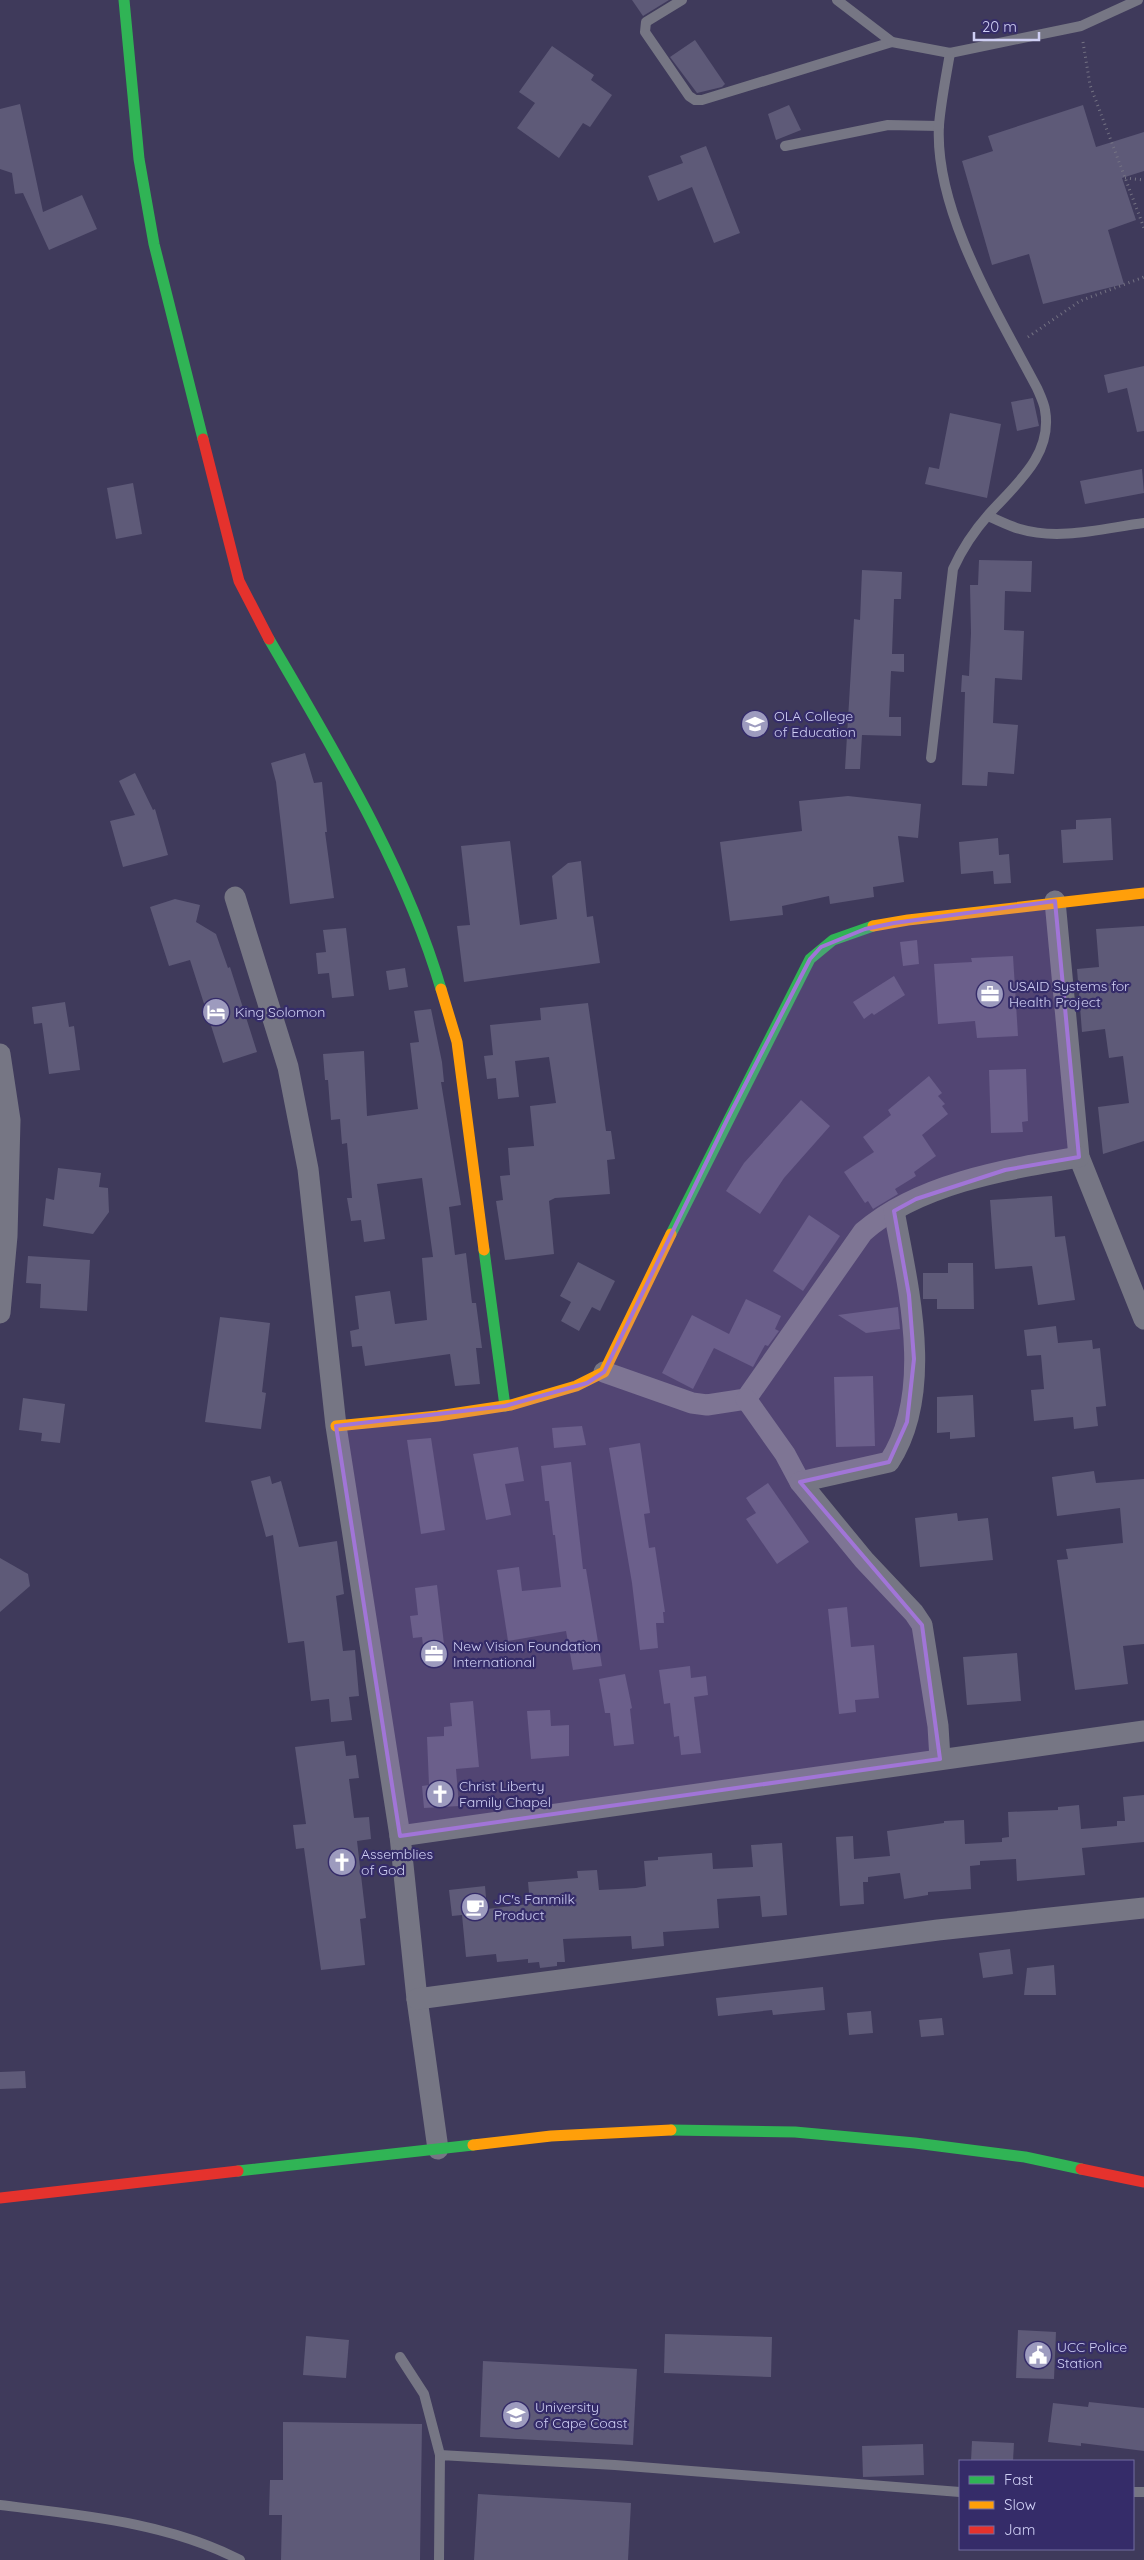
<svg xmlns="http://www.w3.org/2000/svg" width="1144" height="2560" viewBox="0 0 1144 2560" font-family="Quicksand,sans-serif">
  <rect width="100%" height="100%" fill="#3f3a5b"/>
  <g fill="#5e5a78">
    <path d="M632 0H669L643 16Z"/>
    <path d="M695 40 725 84 722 87 697 93 670 57Z"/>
    <path d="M552 46 594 75 591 80 612 95 590 127 583 123 559 158 517 128 535 103 519 92Z"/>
    <path d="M20 104 43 212 82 195 97 229 49 250 23 193 15 194 12 173 0 169V109Z"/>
    <path d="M789 105 801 130 776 140 768 114Z"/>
    <path d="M1083 105 1096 147 1144 132V171L1122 178 1136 220 1108 230 1124 284 1043 304 1029 254 992 265 962 161 993 151 988 136Z"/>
    <path d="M706 146 740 233 714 243 692 187 658 201 648 176 683 163 680 156Z"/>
    <path d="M1144 366V431L1137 432 1127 388 1108 393 1104 375Z"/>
    <path d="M1033 398 1039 426 1017 431 1011 402Z"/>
    <path d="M950 413 1001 424 987 498 925 484 929 467 939 469Z"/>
    <path d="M1142 469 1144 493 1085 504 1080 481Z"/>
    <path d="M133 483 142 534 116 539 107 488Z"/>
    <path d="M979 560 1032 561 1031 592 1005 591 1004 630 1024 631 1022 680 995 678 993 723 1018 725 1014 774 988 772 987 786 962 785 965 692H961L962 675 969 676 971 633 970 585H978Z"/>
    <path d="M862 570 902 572 901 599H894L892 654H904V672L891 671 889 717H901V736L862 735 860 769H845L854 619 860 620Z"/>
    <path d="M305 753 314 783 322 782 327 832H325L334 898 290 904 276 782 271 763Z"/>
    <path d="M135 773 153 810 155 809 168 855 123 867 110 821 135 815 119 781Z"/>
    <path d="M848 796 921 804 918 838 898 836 904 882 873 887 874 897 830 904 829 896 782 906 783 915 730 921 720 842 802 831 799 801Z"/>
    <path d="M1111 818 1113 860 1063 863 1061 830 1076 829V820Z"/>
    <path d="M998 838 999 855 1009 854 1011 883 994 884 993 871 961 874 959 842Z"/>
    <path d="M510 841 520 925 557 919 552 876 568 863 581 861 587 917 593 916 600 963 464 982 457 926 470 925 461 846Z"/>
    <path d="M175 899 200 905 196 922 216 934 228 968 230 967 257 1052 223 1063 190 960 169 966 150 907Z"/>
    <path d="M1144 926V1141L1103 1154 1098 1107 1129 1103 1123 1056 1109 1058 1105 1029 1082 1032 1077 969 1099 967 1096 929Z"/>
    <path d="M346 928 354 996 332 998 329 973 318 974 316 953 326 952 323 930Z"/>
    <path d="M917 940 919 964 903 966 900 942Z"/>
    <path d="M1013 956 1018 1036 977 1038 975 1021 938 1024 934 964 972 962 971 958Z"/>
    <path d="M405 968 408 987 389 990 386 971Z"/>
    <path d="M894 976 905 995 874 1015 872 1013 864 1019 853 1002Z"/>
    <path d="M65 1002 69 1027 74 1026 80 1070 49 1074 42 1023 34 1024 32 1007Z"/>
    <path d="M588 1003 606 1131H611L615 1159 607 1160 610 1194 555 1198 549 1201 554 1254 505 1260 496 1201 503 1200 500 1176 510 1175 508 1148 534 1146 530 1106 556 1103 549 1057 515 1061 519 1097 498 1099 496 1078 487 1079 484 1056 493 1055 490 1025 541 1020 540 1008Z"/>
    <path d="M431 1009 442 1062 444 1082H441L461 1205 449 1207 455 1255 466 1253 472 1303H476L482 1348H476L480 1384 455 1386 450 1354 365 1366 362 1346 352 1347 350 1331 359 1329 355 1296 390 1291 395 1324 427 1320 422 1258 433 1257 422 1178 377 1184 385 1239 364 1242 361 1220 351 1221 347 1198H352L347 1143 342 1144 340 1119 331 1120 328 1080H325L323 1054 364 1051 367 1116 418 1109 410 1043 419 1042 414 1011Z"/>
    <path d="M1026 1069 1028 1121 1022 1122 1023 1132 991 1133 989 1070Z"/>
    <path d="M929 1076 942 1093 938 1096 945 1104 942 1106 948 1114 922 1135 936 1156 914 1172 916 1176 895 1189 898 1194 873 1209 868 1201 865 1203 844 1172 874 1152 863 1137 891 1115 888 1110Z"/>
    <path d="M801 1100 830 1126 784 1178 760 1214 726 1191 744 1163Z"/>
    <path d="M58 1168 101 1173 99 1187 108 1188 109 1212 93 1234 43 1226 46 1198 54 1200Z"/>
    <path d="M1052 1196 1055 1237 1065 1236 1075 1300 1038 1305 1032 1266 995 1269 990 1200Z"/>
    <path d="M809 1215 840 1236 803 1291 773 1271Z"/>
    <path d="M28 1256 90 1260 87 1311 40 1308 41 1284 26 1283Z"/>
    <path d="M578 1262 615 1281 600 1311 592 1307 579 1331 561 1321 571 1302 560 1296Z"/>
    <path d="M948 1263H973L974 1309H937V1299H923V1273H948Z"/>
    <path d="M746 1299 781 1316 775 1329 779 1331 768 1346 765 1345 753 1367 714 1348 693 1389 662 1373 692 1315 729 1334Z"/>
    <path d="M898 1307 900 1329 866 1333 838 1315Z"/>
    <path d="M220 1317 270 1323 262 1392 266 1393 261 1429 205 1422Z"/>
    <path d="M1056 1326 1058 1343 1092 1340 1093 1349 1100 1348 1106 1406 1096 1407 1098 1426 1074 1429 1073 1417 1034 1421 1031 1390 1044 1389 1041 1355 1027 1356 1024 1330Z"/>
    <path d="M873 1376 875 1446 836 1447 834 1377Z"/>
    <path d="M973 1395 975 1437 950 1439V1432L937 1433V1397Z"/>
    <path d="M23 1398 65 1404 60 1443 41 1441 42 1433 19 1430Z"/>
    <path d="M582 1426 586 1445 554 1448 552 1428Z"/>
    <path d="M431 1438 445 1530 421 1534 407 1440Z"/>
    <path d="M640 1443 650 1513 644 1514 649 1548 655 1547 665 1612H663L664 1623H656L658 1648 640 1650 632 1583 609 1448Z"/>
    <path d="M518 1447 524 1481 505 1484 511 1515 486 1520 473 1454Z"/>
    <path d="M571 1462 583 1569H586L602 1666 573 1670 566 1631 508 1641 497 1570 519 1567 522 1591 561 1587 555 1535H553L549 1501H545L541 1466Z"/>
    <path d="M1094 1471 1096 1483 1144 1479V1644L1123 1646 1128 1684 1075 1690 1057 1560 1068 1559 1066 1549 1123 1543 1120 1508 1057 1516 1052 1477Z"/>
    <path d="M270 1476 272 1484 281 1481 299 1547 337 1541 344 1594 336 1596 343 1651 355 1650 359 1696 349 1697 352 1720 331 1722 329 1699 311 1701 304 1641 288 1643 273 1535 266 1537 251 1481Z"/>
    <path d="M768 1483 809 1542 777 1564 746 1519 756 1513 746 1498Z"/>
    <path d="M957 1513 958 1521 988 1518 993 1560 920 1567 915 1518Z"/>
    <path d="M0 1558 28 1574 30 1586 0 1612Z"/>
    <path d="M437 1585 446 1661 425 1663 422 1637 413 1638 410 1616 418 1615 415 1588Z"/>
    <path d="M847 1607 851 1647 874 1645 879 1698 855 1700 856 1712 839 1714 828 1609Z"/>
    <path d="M1017 1653 1021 1701 967 1705 963 1657Z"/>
    <path d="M690 1666 691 1678 706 1676 708 1695 694 1697 701 1753 681 1755 679 1736 674 1737 670 1703 664 1704 659 1670Z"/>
    <path d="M625 1674 632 1708 630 1709 634 1744 614 1746 610 1713H605L599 1679Z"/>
    <path d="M473 1701 479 1767 456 1769 459 1806 424 1808 422 1786 429 1785 427 1737 444 1736V1727L452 1726 450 1703Z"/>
    <path d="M550 1710 551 1726 569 1725V1756L531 1759 527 1711Z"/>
    <path d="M344 1741 346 1756 356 1755 359 1778 349 1779 354 1818 369 1817 371 1839 357 1841 366 1918 360 1919 365 1965 321 1970 304 1848 296 1849 293 1825 306 1824 295 1747Z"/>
    <path d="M1144 1795V1842L1082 1848 1085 1875 1017 1881 1016 1859 980 1861V1865L970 1866 971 1889 928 1892V1895L904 1899 900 1873 868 1877V1882H863L864 1904 840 1906 836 1837 853 1836 854 1859 890 1856 887 1831 944 1823V1821L964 1820 965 1844 1002 1842V1838L1009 1837 1008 1812 1058 1810V1807L1079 1805 1081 1829 1117 1826V1821H1125L1123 1797Z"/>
    <path d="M782 1843 787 1915 762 1917 760 1896 717 1899 719 1928 663 1932 664 1946 632 1949 631 1936 563 1939 565 1962H557V1966L540 1968 539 1962 528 1963V1959L497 1962 496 1954 466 1957 462 1915 452 1916 449 1890 485 1886 487 1909 519 1905 530 1904 528 1882 578 1878 577 1871 597 1870 599 1890 636 1888 646 1886 644 1861 658 1860V1857L712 1853 713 1869 753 1867 751 1845Z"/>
    <path d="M1010 1949 1013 1974 983 1978 979 1953Z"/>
    <path d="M1054 1965 1056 1995H1024L1027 1968Z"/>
    <path d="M823 1987 825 2010 773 2015 772 2010 718 2016 716 1998Z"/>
    <path d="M871 2011 873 2033 849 2035 847 2013Z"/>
    <path d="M942 2018 944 2035 921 2037 919 2020Z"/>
    <path d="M25 2071 26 2088 0 2089V2072Z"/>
    <path d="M1018 2330 1056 2332 1054 2379 1016 2378Z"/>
    <path d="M665 2334 772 2337 771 2377 664 2373Z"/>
    <path d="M306 2336 349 2340 346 2378 303 2375Z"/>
    <path d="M483 2361 637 2369 633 2445 480 2437Z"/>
    <path d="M1089 2402 1144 2408V2451L1081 2443V2446L1048 2442 1053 2403 1088 2407Z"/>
    <path d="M283 2422 422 2424 420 2560H281L282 2515H269L270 2480H283Z"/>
    <path d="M972 2441 1014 2443 1013 2461H971Z"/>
    <path d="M923 2444 924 2475 863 2477 862 2446Z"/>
    <path d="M478 2494 631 2503 628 2560H474Z"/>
  </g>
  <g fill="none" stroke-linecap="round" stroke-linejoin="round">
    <g stroke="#747283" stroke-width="3" stroke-dasharray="1 4" stroke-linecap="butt">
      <path d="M1083 42 1090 85 1144 228"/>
      <path d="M1125 178 1144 180"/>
      <path d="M1028 337 1080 301 1144 277"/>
    </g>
    <g stroke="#767684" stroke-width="10">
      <path d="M682 0 646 22 645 32 689 96 695 100H702L892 42"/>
      <path d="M837 0 892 42 950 53 1081 26 1138 0"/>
      <path d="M785 146 888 125 939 126"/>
      <path d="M988 516C998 520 1009 526 1020 529 1059 541 1105 528 1144 523"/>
      <path d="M931 758 953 569C962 549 974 531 989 514 1016 484 1053 455 1045 410 1044 403 1040 395 1037 388 998 314 934 211 939 125 941 101 946 77 950 53"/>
      <path d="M400 2357 424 2394 440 2455"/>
      <path d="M1133 2492H1144"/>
      <path d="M0 2505C80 2515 167 2522 240 2560"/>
      <path d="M439 2560 440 2455 615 2465 960 2492"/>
    </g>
    <g stroke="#767684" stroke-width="21">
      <path d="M235 897 288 1067 308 1169 336 1426 400 1836 417 1999 438 2149"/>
      <path d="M1055 901 1079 1157 1144 1319"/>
      <path d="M0 1054 10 1120 7 1236 0 1313"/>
      <path d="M604 1372 692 1403 707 1405 746 1399 863 1232C919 1183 1008 1169 1079 1157"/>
      <path d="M746 1399 785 1454 800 1482 864 1560 914 1613 922 1625 938 1726 940 1759"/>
      <path d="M800 1482 889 1462C935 1392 908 1287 894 1211"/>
      <path d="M400 1836 1144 1731"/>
      <path d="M417 1999 938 1930 1144 1908"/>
    </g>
    <g stroke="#30b455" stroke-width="11">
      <path d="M124 0 139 159 154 244 203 439"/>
      <path d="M269 639C333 749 405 866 441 989"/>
      <path d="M671 1234 810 959 833 940 873 926"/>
      <path d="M484 1250 505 1406"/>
      <path d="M671 2130 795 2132 915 2143 1025 2157 1081 2169"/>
      <path d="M238 2171 473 2145"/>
    </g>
    <g stroke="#ff9f0a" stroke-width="11">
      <path d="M873 926 908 920 1144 893"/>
      <path d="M441 989 457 1042 484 1250"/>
      <path d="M336 1426 438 1416 511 1405 576 1386 604 1372 671 1234"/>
      <path d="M473 2145 551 2136 671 2130"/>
    </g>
    <g stroke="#e5322d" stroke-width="11">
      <path d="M203 439 239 581 269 639"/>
      <path d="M1081 2169 1144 2182"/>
      <path d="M0 2198 238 2171"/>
    </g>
  </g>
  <path fill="#a175d7" fill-opacity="0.2" stroke="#a175d7" stroke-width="4" stroke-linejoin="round" d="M1055 901 1079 1157 1005 1170 916 1199 894 1211 909 1295 914 1359 907 1422 889 1462 800 1482 922 1625 940 1759 400 1836 336 1426 505 1406 587 1383 604 1372 727 1120 810 959 821 947 865 929 894 923Z"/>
  <defs>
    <g id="university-disc" transform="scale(1.4375)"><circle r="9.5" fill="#9d9bbe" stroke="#352c69"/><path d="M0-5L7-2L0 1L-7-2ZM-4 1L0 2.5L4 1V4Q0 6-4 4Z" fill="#fff"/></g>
    <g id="office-disc" transform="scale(1.4375)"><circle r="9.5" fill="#9d9bbe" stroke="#352c69"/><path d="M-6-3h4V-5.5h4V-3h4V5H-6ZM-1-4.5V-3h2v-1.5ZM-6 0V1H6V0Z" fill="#fff"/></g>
    <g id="hotel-disc" transform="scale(1.4375)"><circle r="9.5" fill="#9d9bbe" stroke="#352c69"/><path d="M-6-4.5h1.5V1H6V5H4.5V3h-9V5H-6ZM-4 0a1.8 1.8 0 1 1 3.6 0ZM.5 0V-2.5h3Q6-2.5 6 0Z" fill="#fff"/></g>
    <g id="church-disc" transform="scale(1.4375)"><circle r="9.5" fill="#9d9bbe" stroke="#352c69"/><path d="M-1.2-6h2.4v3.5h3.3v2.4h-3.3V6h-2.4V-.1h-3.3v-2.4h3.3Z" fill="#fff"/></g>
    <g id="cafe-disc" transform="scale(1.4375)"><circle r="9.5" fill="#9d9bbe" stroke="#352c69"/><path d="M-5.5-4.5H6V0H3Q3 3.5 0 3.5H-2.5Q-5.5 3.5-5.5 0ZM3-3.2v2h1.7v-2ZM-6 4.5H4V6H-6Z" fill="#fff"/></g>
    <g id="civic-disc" transform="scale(1.4375)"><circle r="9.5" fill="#9d9bbe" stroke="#352c69"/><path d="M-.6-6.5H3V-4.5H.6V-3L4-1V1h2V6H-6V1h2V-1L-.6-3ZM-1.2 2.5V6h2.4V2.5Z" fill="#fff"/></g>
  </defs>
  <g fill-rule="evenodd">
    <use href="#university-disc" x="755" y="724"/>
    <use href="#office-disc" x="990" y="994"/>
    <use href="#hotel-disc" x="216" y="1012"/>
    <use href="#office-disc" x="434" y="1654"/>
    <use href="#church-disc" x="440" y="1794"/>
    <use href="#church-disc" x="342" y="1862"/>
    <use href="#cafe-disc" x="475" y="1907"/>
    <use href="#civic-disc" x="1038" y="2355"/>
    <use href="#university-disc" x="516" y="2415"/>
  </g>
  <g text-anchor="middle" stroke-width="4.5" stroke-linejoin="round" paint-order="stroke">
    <g font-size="14" fill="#cfcff4" stroke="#352c69" text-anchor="start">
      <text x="774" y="721">OLA College<tspan x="774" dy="16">of Education</tspan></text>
      <text x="1009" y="991">USAID Systems for<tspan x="1009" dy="16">Health Project</tspan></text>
      <text x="235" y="1017">King Solomon</text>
      <text x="453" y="1651">New Vision Foundation<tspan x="453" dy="16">International</tspan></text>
      <text x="459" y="1791">Christ Liberty<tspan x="459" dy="16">Family Chapel</tspan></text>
      <text x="361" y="1859">Assemblies<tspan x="361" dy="16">of God</tspan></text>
      <text x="494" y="1904">JC's Fanmilk<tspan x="494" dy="16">Product</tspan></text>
      <text x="1057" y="2352">UCC Police<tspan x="1057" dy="16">Station</tspan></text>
      <text x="535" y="2412">University<tspan x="535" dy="16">of Cape Coast</tspan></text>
    </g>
  </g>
  <rect x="959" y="2460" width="175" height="90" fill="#352c69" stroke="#736da1"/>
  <rect x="969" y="2476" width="25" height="8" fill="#30b455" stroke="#736da1"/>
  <text x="1004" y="2485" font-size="15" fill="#cfcff4">Fast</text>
  <rect x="969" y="2501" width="25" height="8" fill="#ff9f0a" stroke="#736da1"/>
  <text x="1004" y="2510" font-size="15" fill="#cfcff4">Slow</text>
  <rect x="969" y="2526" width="25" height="8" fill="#e5322d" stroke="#736da1"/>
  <text x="1004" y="2535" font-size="15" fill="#cfcff4">Jam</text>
  <path d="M974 32v8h65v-8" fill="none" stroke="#cfcff4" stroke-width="2.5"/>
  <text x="982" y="32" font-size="15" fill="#cfcff4" stroke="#352c69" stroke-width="4" paint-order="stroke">20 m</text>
</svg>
